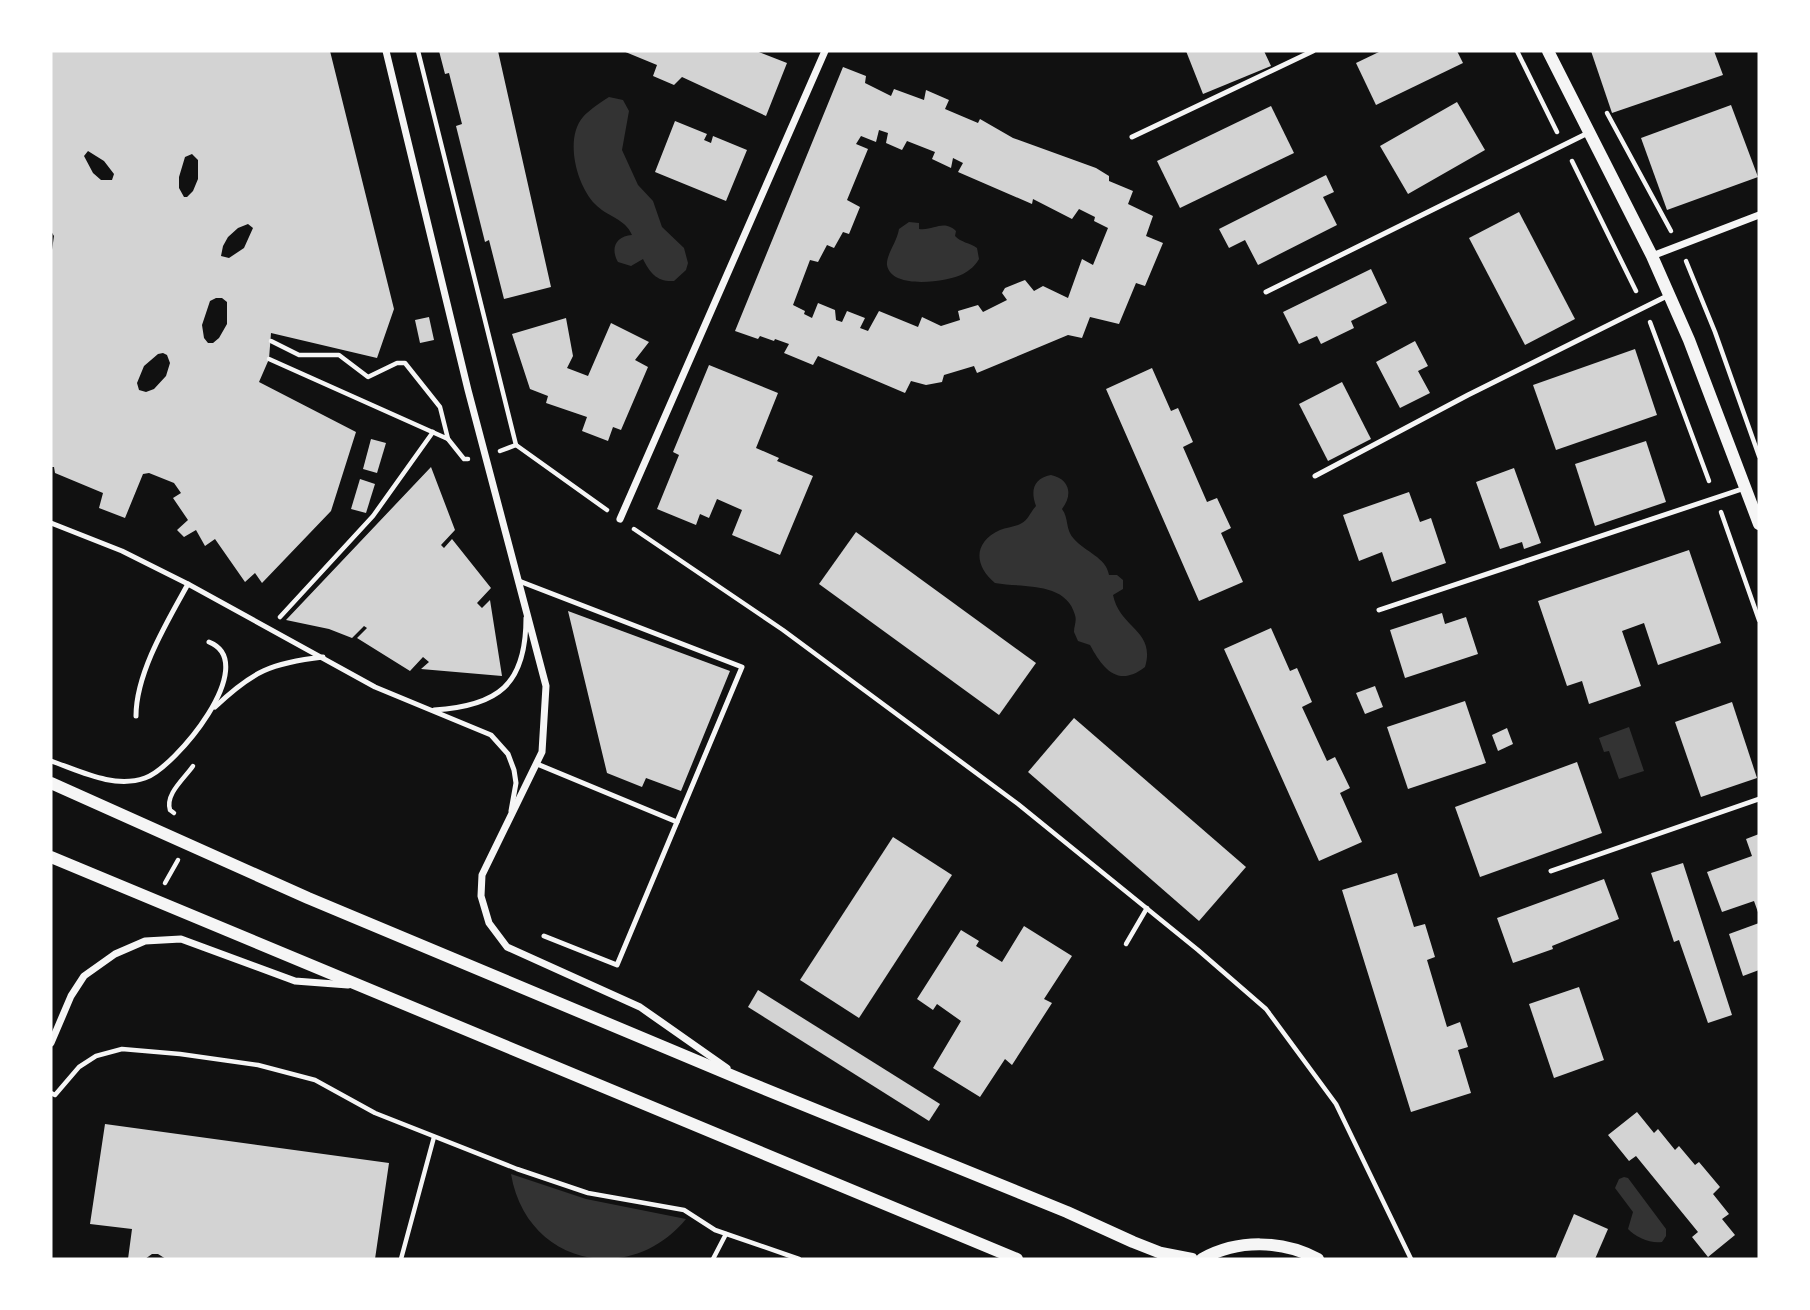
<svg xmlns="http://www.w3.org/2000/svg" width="1810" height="1310" viewBox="0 0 1810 1310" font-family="'PT Sans',sans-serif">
  <rect width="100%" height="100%" fill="#111"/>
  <g fill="#333">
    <path d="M609 97 623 100 629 111 622 150 638 185 653 201 662 227 684 248 688 263 686 270 674 281C657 282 650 273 643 259L631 266 618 262C610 248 616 236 632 235 625 218 607 217 595 204 577 186 564 139 583 117 589 110 601 102 609 97Z"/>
    <path d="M909 222 919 223V229C934 231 943 219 956 231L955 236C960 242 970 243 977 248L979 259C975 266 970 270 963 274 947 282 891 290 887 265 886 255 897 242 899 229Z"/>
    <path d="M1051 475C1070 479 1073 495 1062 509 1069 518 1065 530 1074 539 1085 552 1106 557 1109 575H1117L1123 580V589L1113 595C1120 629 1156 630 1145 667 1118 688 1103 669 1090 645L1078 641 1074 632C1074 626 1077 621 1075 615 1066 581 1022 588 995 583 974 566 973 542 1000 530 1007 527 1016 527 1022 523 1028 520 1031 511 1036 506 1030 490 1034 478 1051 475Z"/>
    <path d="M1629 727 1644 771 1619 779 1609 751 1604 752 1599 738Z"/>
    <path d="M511 1174 586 1199 686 1219C629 1288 526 1264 511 1174Z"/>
    <path d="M1624 1177 1628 1178 1666 1229V1236L1662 1242C1651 1244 1635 1237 1628 1229L1633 1212 1615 1188 1619 1179Z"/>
  </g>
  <g fill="#d3d3d3" fill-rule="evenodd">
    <path d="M51 51H330L394 309 377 358 271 333 269 359 259 382 356 432 331 511 262 583 255 573 245 582 215 539 205 546 196 530 184 537 177 530 188 520 173 498 181 493 174 483 149 473 143 474 125 518 99 508 103 493 55 473 54 467H51V257L54 236 51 231ZM88 151 104 161 114 174 112 180H101L93 173 84 156ZM192 154 198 160V179L193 191 187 197H184L179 188V177L185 157ZM248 224 253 228 244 248 229 258 221 256 223 246 228 237 238 228ZM216 298H222L227 302V324L219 338 213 343H208L204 338 202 325 210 301ZM163 353 167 355 170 363 166 376 154 389 146 392 139 390 137 383 144 366 158 354Z"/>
    <path d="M439 51H498L551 287 504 299 489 240 485 242 456 126 462 124 449 73 445 74Z"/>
    <path d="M623 51H756L787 63 766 116 682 77 674 85 653 76 657 65Z"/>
    <path d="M1186 51H1264L1271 66 1203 94Z"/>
    <path d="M1381 51H1457L1463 63 1376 105 1356 63Z"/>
    <path d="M1591 51H1714L1723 75 1612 113Z"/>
    <path d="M843 67 866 76 865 83 891 96 894 89 924 100 926 90 949 100 945 109 978 123 980 119 1013 138 1096 168 1109 176V181L1133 191 1128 204 1153 216 1146 236 1163 243 1145 286 1136 283 1119 324 1090 317 1082 338 1068 335 977 373 974 366 944 375 942 382 926 385 911 381 905 393 818 356 813 365 784 353 789 344 775 339 774 341 760 336 758 339 735 331ZM879 130 888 133 886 143 902 150 907 141 935 152 932 159 951 168 953 158 963 163 958 172 1032 204 1033 199 1072 219 1079 209 1095 217 1094 221 1108 228 1093 265 1082 259 1068 298 1043 286 1034 291 1025 280 1005 288 1002 293 1007 300 983 312 978 305 958 311 960 320 941 326 922 317 918 327 879 311 868 331 860 328 865 318 847 311 842 322 836 320 835 310 818 303 812 318 804 314 805 311 793 305 810 260 818 262 827 245 834 248 843 232 849 234 860 207 847 200 868 149 856 144 861 136 876 142Z"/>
    <path d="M1457 102 1485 150 1408 194 1380 146Z"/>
    <path d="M1731 105 1758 177 1667 210 1641 138Z"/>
    <path d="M1271 106 1294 153 1180 208 1157 161Z"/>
    <path d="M675 121 707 134 704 140 711 143 713 136 747 150 726 201 655 172Z"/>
    <path d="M1326 175 1334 192 1323 197 1337 225 1258 265 1245 240 1229 248 1219 229Z"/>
    <path d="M1519 212 1575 319 1525 345 1469 238Z"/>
    <path d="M1371 269 1387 303 1351 321 1354 328 1321 344 1317 336 1299 344 1283 312Z"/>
    <path d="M429 317 434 340 420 343 415 320Z"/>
    <path d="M566 318 573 356 567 368 588 376 611 323 649 342 635 360 648 367 621 430 613 427 608 441 582 431 587 417 546 403 548 396 530 389 512 334Z"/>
    <path d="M1415 341 1428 366 1418 371 1430 393 1400 408 1376 362Z"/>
    <path d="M1635 349 1657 415 1556 450 1533 385Z"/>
    <path d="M709 365 778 393 756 448 779 458 777 461 813 476 780 555 732 535 742 510 717 499 709 518 700 514 696 525 657 509 679 455 673 452Z"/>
    <path d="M1152 368 1171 411 1178 408 1193 442 1183 447 1207 502 1217 498 1231 528 1221 533 1243 582 1199 601 1106 389Z"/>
    <path d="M1342 382 1371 439 1328 461 1299 404Z"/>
    <path d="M371 439 386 443 377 473 363 469Z"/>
    <path d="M1646 441 1666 502 1595 526 1575 464Z"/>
    <path d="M431 467 455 530 441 545 444 548 452 539 491 588 477 603 482 608 490 600 502 676 421 669 429 662 423 657 410 671 357 638 367 628 364 626 352 638 329 629 286 620Z"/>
    <path d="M1514 468 1541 543 1524 549 1522 542 1500 549 1476 482Z"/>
    <path d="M360 479 375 484 366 513 351 509Z"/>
    <path d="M1409 492 1420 522 1431 518 1446 563 1392 582 1382 552 1359 561 1343 515Z"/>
    <path d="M856 532 1036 663 999 715 819 584Z"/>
    <path d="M1689 550 1721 643 1658 665 1644 623 1622 631 1641 686 1589 704 1582 681 1567 686 1538 601Z"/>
    <path d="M568 611 730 671 681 791 646 778 642 787 607 773Z"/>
    <path d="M1442 613 1445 624 1466 617 1478 654 1405 678 1390 630Z"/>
    <path d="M1271 628 1290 671 1297 668 1312 702 1302 707 1327 761 1335 757 1350 788 1340 793 1362 842 1319 861 1224 649Z"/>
    <path d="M1375 686 1383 707 1365 714 1356 693Z"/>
    <path d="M1465 701 1486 763 1408 789 1387 727Z"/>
    <path d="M1732 702 1757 778 1701 797 1675 722Z"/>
    <path d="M1074 718 1246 867 1199 921 1028 772Z"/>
    <path d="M1507 728 1513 744 1498 751 1492 735Z"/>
    <path d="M1577 762 1602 833 1480 877 1455 807Z"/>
    <path d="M1759 834V915L1754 901 1722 912 1707 872 1752 856 1746 839Z"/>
    <path d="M893 837 952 875 859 1018 800 980Z"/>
    <path d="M1683 863 1732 1015 1708 1023 1679 940 1674 942 1651 873Z"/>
    <path d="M1397 873 1414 927 1425 924 1435 957 1427 960 1447 1027 1460 1022 1468 1047 1458 1050 1471 1093 1411 1112 1342 890Z"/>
    <path d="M1604 879 1619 919 1552 946 1553 949 1513 963 1497 918Z"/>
    <path d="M1759 923V970L1743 976 1729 934Z"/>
    <path d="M1024 926 1072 956 1044 999 1052 1003 1012 1065 1005 1059 980 1097 933 1068 961 1021 937 1004 933 1010 917 999 961 930 979 941 976 946 1002 962Z"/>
    <path d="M1579 987 1604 1060 1554 1078 1529 1004Z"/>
    <path d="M758 990 940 1104 929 1121 748 1007Z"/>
    <path d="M1637 1112 1654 1133 1658 1129 1675 1150 1679 1146 1695 1165 1699 1162 1720 1187 1713 1194 1729 1214 1722 1219 1735 1235 1708 1257 1692 1237 1698 1232 1636 1156 1629 1161 1608 1135Z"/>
    <path d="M105 1124 389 1163 375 1259H166L158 1254H152L145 1259H128L132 1229 90 1224Z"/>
    <path d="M1574 1214 1608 1229 1595 1259H1555Z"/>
  </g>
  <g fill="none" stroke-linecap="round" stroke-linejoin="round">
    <g stroke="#f5f5f5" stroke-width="4.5">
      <path d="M418 51 516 445"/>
      <path d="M1517 51 1557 132"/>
      <path d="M1607 113 1671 231"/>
      <path d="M1572 161 1636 291"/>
      <path d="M1686 261 1715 332 1759 456"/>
      <path d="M1650 322 1709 481"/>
      <path d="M269 359 448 439 440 407 405 363H397L368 377 339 355H299L271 341"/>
      <path d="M448 439 464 459H468"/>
      <path d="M516 445 607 510"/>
      <path d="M500 451 516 445"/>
      <path d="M1721 512 1759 620"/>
      <path d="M634 529 783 630 1018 804 1198 950 1266 1009 1336 1104 1411 1259"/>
      <path d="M280 617 373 516 433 432"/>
      <path d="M174 813 170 810C165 794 184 779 193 766"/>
      <path d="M165 883 178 860"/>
      <path d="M1126 944 1147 908"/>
      <path d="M51 1093 55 1095 79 1067 96 1056 122 1049 180 1054 258 1065 315 1080 375 1113 517 1169 588 1193 684 1210 715 1230 799 1259"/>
      <path d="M401 1259 434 1137"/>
      <path d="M713 1259 726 1234"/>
    </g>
    <g stroke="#f5f5f5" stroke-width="5">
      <path d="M1132 137 1313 51"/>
      <path d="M1266 292 1590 132"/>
      <path d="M1315 476 1468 395 1667 296"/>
      <path d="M51 523 122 551 188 584 375 687 491 735 508 754 514 770 516 783 511 811"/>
      <path d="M519 581 742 667 617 965 544 936"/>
      <path d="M1379 610 1745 488"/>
      <path d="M215 707C253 671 271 663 323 657"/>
      <path d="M434 710C498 706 526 685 526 618"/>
      <path d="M136 716C136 673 167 622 188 584"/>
      <path d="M51 761C80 771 114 789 145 778 175 768 262 663 209 642"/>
      <path d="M537 764 677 822"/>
      <path d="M1551 871 1759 799"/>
    </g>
    <g stroke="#f5f5f5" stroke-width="7">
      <path d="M386 51 468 390 546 686 542 752 482 875 481 896 489 923 507 947 640 1007 727 1068"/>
      <path d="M1652 256 1759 215"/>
      <path d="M620 519 825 51"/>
      <path d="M51 1043 71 996 84 976 115 954 145 941 181 939 295 981 348 985"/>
    </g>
    <g stroke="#f5f5f5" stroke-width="12">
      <path d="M1548 51 1652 256 1689 340 1759 524"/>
      <path d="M51 783 308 898 745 1081 1067 1212 1133 1242 1161 1253 1192 1259"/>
      <path d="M51 857 1017 1259"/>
      <path d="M1202 1259C1238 1239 1282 1240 1318 1259"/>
    </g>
  </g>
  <rect width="1810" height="1310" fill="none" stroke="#ffffff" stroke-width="105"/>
</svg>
